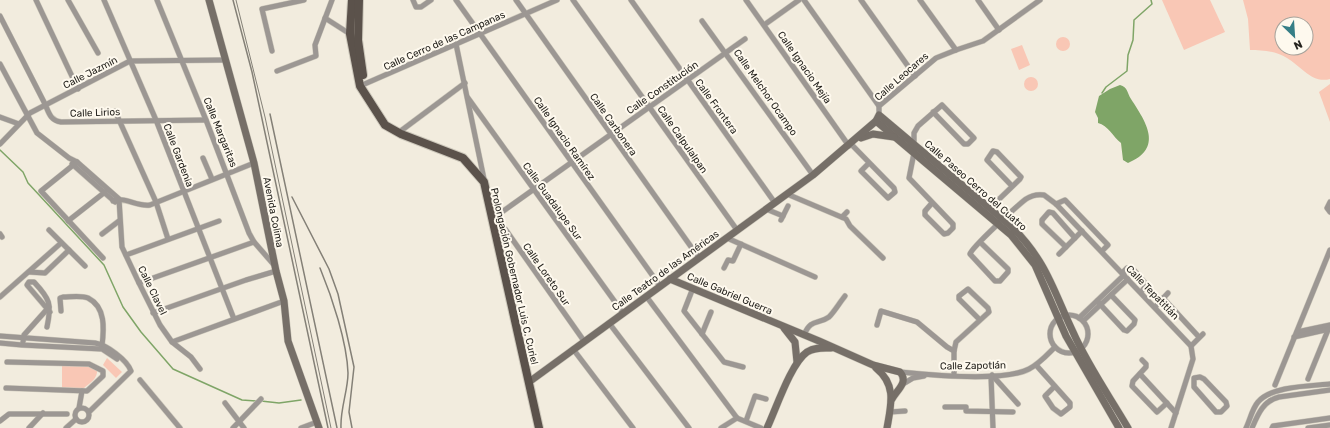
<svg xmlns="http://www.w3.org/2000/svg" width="1330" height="428" viewBox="0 0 1330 428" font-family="Rubik,sans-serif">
  <rect width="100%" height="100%" fill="#f2ecde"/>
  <g fill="#f9c7b5" fill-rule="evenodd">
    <path d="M1162 0H1210L1225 32 1184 50Z"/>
    <path d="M1243 0H1330V79C1312 84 1301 66 1287 58 1276 51 1262 50 1250 50L1248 19ZM1282 24H1306V48H1282Z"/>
    <circle cx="1063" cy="44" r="7"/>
    <path d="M1022 45 1030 65 1019 70 1011 49Z"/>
    <circle cx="1031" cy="84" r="7"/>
    <path d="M1330 84V122L1319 92Z"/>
    <path d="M107 358 122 372 116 378 103 365Z"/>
    <path d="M62 365 89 366 97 370C98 378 90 383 84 388H62Z"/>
  </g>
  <path fill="#7fa567" d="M1120 85C1128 87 1127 93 1131 99 1146 122 1164 148 1128 163L1123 160 1121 143C1113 137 1108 125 1098 123V118L1095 112 1099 96 1110 89Z"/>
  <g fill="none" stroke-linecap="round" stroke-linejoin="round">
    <g stroke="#7fa567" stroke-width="1.5">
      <path d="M1102 93 1106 87 1127 71 1128 55 1133 40 1134 20 1152 4 1151 0"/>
      <path d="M0 150 23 172 28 183 104 265 123 307 141 332 173 369 242 400 257 401"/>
      <path d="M261 401 279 403 301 400"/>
    </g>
    <g stroke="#cdc8bb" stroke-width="6">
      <g id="street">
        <path d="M36 0 78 89"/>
        <path d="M68 0 98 53"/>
        <path d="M104 0 156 120 234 319"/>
        <path d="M157 0 206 120 249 233 254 242 275 266"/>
        <path d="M413 0 416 7H421L431 0"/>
        <path d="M456 0 660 286"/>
        <path d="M516 0 699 258"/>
        <path d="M573 0 737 230"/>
        <path d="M631 0 775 203"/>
        <path d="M746 0 849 146"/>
        <path d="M804 0 879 106"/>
        <path d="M861 0 915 76"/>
        <path d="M920 0 956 50"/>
        <path d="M978 0 999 30"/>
        <path d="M0 16 45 104C49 113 50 120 61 122L206 120"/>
        <path d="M325 18 350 34"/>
        <path d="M702 21 813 175"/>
        <path d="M764 25 799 0"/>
        <path d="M456 44 484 179"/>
        <path d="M272 51 262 9 304 0"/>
        <path d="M0 64 37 133 69 158 77 162 119 199 122 247 139 283 160 325 172 342 191 357 200 369"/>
        <path d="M277 71 316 56 315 45 332 0"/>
        <path d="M360 86 557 0"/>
        <path d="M468 98 623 313"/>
        <path d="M115 111 156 202 168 239"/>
        <path d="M879 115V106L936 58 956 50 983 41 1040 0"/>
        <path d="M0 117 19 124"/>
        <path d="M398 133 465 83"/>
        <path d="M0 144 30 113 130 61 225 60"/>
        <path d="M851 144 894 188 895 192 888 198 861 171 869 163"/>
        <path d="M203 158 212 179"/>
        <path d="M77 162 41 191 103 258"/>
        <path d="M72 164 115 202"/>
        <path d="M787 194 846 219 850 226 883 258"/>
        <path d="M113 201C124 196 137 207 150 205L254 163"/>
        <path d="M1330 202 1327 208 1330 212"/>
        <path d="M932 203 925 211V215L944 234 948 233 953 228V224L909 178 914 153V133L918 126 942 105 974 138 968 144H964L933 112"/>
        <path d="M1056 204 1065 200 1108 245 1102 251"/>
        <path d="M990 208 1020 179 1021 177 997 152 993 151 987 160 1012 186"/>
        <path d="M766 209 783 216"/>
        <path d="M496 216 584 341"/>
        <path d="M842 217 847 212"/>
        <path d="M492 219 745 39"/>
        <path d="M781 220 788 206"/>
        <path d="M68 221 105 192"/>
        <path d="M49 230 85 266"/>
        <path d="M0 234 2 237"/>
        <path d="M102 234 119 221"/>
        <path d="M727 238 815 277"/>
        <path d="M980 242 1008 269V272L1000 281H995L970 254C972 247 1018 205 1026 199 1032 195 1037 194 1044 195L1056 204 1191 346 1193 359 1171 428"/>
        <path d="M1066 247 1042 224V220L1049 212 1053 213 1075 238"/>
        <path d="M1059 254 1082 231"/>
        <path d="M126 255 219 221"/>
        <path d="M724 268 728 260 733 261 741 244"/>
        <path d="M29 272 45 273 69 250"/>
        <path d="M139 283 254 242"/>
        <path d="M693 288 684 311 724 362 743 367"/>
        <path d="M646 296 737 418 761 428"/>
        <path d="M0 297 61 243"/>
        <path d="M1163 298 1199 337"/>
        <path d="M1097 301 1124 330 1127 331 1134 324 1135 320 1111 295"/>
        <path d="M1155 307 1168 293"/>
        <path d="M61 311 60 298 63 297C70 297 81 295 88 298 106 307 104 329 102 346"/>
        <path d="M153 313 246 280 276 271"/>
        <circle cx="1069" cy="334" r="19"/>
        <path d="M1079 318 1124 275V271L1127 268H1132L1145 283V287L1141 292"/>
        <path d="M1083 321 1128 279"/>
        <path d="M609 323 689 428"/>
        <path d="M877 325 881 311 917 322 947 347 954 351"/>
        <path d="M47 327C52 304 50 299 34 282H29L27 285 50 312"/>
        <path d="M1297 332 1330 325"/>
        <path d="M702 334 711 312"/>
        <path d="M804 335C811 318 818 325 829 317 835 311 840 302 845 296"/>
        <path d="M0 336 95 343C107 345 127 360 131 371L89 412"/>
        <path d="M1294 337 1330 329"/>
        <path d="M23 342 24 335 49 307"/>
        <path d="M172 342 284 301"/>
        <path d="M0 343 22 345 102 349 117 359"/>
        <path d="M1191 346 1203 334"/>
        <path d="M573 349 633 428"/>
        <path d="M1142 360 1146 364V367L1133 381 1132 386 1157 412 1167 403"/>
        <path d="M1036 365 1070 403V407L1061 414 1053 408 1045 396 1055 386"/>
        <path d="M900 372C929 375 1004 382 1029 369 1039 364 1047 355 1055 347"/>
        <path d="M1140 374 1176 413"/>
        <path d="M954 375V351L956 342 989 312 988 308 968 289 959 296V299L980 320"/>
        <path d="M992 375 1018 404"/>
        <path d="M991 376 993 428"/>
        <path d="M1200 377 1204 379 1226 402 1227 406 1221 412H1216L1194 387V378Z"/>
        <path d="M1308 379 1328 330"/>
        <path d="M140 380 180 428"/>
        <path d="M903 384 913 378 924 376"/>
        <path d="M1275 385 1330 250"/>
        <path d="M6 388 87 391 103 376V371L89 364 7 362"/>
        <path d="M225 403 244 428"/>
        <path d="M945 407H966V411L1013 412"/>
        <circle cx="82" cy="415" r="7"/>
        <path d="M79 408 82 391"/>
        <path d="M890 412 905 411"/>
        <path d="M0 421 9 414H67"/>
        <path d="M746 421 755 396 766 399"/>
        <path d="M29 428 43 413"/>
        <path d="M66 428 76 419"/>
        <path d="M233 428 261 399"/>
        <path d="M301 428 317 422"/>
        <path d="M721 428 737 418"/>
        <path d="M1246 428C1250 420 1252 409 1258 402 1271 386 1310 386 1330 384"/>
        <path d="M1252 428C1258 414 1263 401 1279 397L1330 390"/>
        <path d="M1272 428 1273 426 1330 418"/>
        <path d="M1308 428 1330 425"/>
      </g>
    </g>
    <g stroke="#cdc8bb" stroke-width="8">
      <g id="secondary">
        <path d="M209 0 254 163 276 271 284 301 288 341 319 428"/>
        <path d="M876 121 1011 235 1035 265 1066 336 1119 428"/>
        <path d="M861 138 873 134 894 137"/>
        <path d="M670 279 819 341 873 365 900 372C909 382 897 390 892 399"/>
        <path d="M784 328 795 342 797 362"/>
        <path d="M876 368C897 385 891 405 887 428"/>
        <path d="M529 382 813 175 876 121 879 115 1012 227C1047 262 1053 290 1073 332 1088 366 1110 397 1128 428"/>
        <path d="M767 428C776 409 791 363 807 352 815 347 823 348 831 348"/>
      </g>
    </g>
    <g stroke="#cdc8bb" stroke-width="10">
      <g id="primary">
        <path d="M352 0 350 34 360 86 385 125 401 134 463 158 484 182 539 428"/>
        <path d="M359 0 358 40 363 75"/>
      </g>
    </g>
    <use href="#street" stroke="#9c9793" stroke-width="5"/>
    <use href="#secondary" stroke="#766f68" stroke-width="7"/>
    <use href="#primary" stroke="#5b524b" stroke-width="8"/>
    <path stroke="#848077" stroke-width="1" d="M236 0 265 117 331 428"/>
    <g stroke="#848077" stroke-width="1.5">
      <path d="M233 0 252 72 328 428"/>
      <path d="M270 114 337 428"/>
      <path d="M292 197 329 269 338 294 354 367 349 412 352 428"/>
      <path d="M320 268C332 297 347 342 348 373 348 391 340 409 341 428"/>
    </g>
  </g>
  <g text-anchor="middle" stroke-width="4" stroke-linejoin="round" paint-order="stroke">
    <g font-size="10" fill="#25231e" stroke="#fef9ee">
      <text transform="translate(444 40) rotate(-24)" y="4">Calle Cerro de las Campanas</text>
      <text transform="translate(805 67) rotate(55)" y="4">Calle Ignacio Mejía</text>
      <text transform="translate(90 72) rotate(-27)" y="4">Calle Jazmín</text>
      <text transform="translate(901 76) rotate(-41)" y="4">Calle Leocares</text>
      <text transform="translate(662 87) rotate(-35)" y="4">Calle Constitución</text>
      <text transform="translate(766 92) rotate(55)" y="4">Calle Melchor Ocampo</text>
      <text transform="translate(717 106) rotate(54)" y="4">Calle Frontera</text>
      <text transform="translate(95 112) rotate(-2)" y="4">Calle Lirios</text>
      <text transform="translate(614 124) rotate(55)" y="4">Calle Carbonera</text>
      <text transform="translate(221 132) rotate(68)" y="4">Calle Margaritas</text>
      <text transform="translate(565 138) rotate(55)" y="4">Calle Ignacio Ramírez</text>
      <text transform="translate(683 139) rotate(55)" y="4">Calle Calpulalpan</text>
      <text transform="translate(179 155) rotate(69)" y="4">Calle Gardenia</text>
      <text transform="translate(976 185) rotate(41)" y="4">Calle Paseo Cerro del Cuatro</text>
      <text transform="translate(553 201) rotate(54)" y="4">Calle Guadalupe Sur</text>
      <text transform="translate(274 212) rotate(79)" y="4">Avenida Colima</text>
      <text transform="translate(665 270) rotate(-36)" y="4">Calle Teatro de las Américas</text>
      <text transform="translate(547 274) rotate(55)" y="4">Calle Loreto Sur</text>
      <text transform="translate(515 276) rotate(77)" y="4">Prolongación Gobernador Luis C. Curiel</text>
      <text transform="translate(153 290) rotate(64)" y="4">Calle Clavel</text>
      <text transform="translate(1153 292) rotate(46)" y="4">Calle Tepatitlán</text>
      <text transform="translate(730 293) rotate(23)" y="4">Calle Gabriel Guerra</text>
      <text transform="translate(973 365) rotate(-1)" y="4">Calle Zapotlán</text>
    </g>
  </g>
  <g transform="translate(1294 36) rotate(155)"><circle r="19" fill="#fef9ee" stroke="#a7a39b"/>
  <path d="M0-3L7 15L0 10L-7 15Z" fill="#367e86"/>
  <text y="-6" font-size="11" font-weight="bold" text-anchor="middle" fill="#25231e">N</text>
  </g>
</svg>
